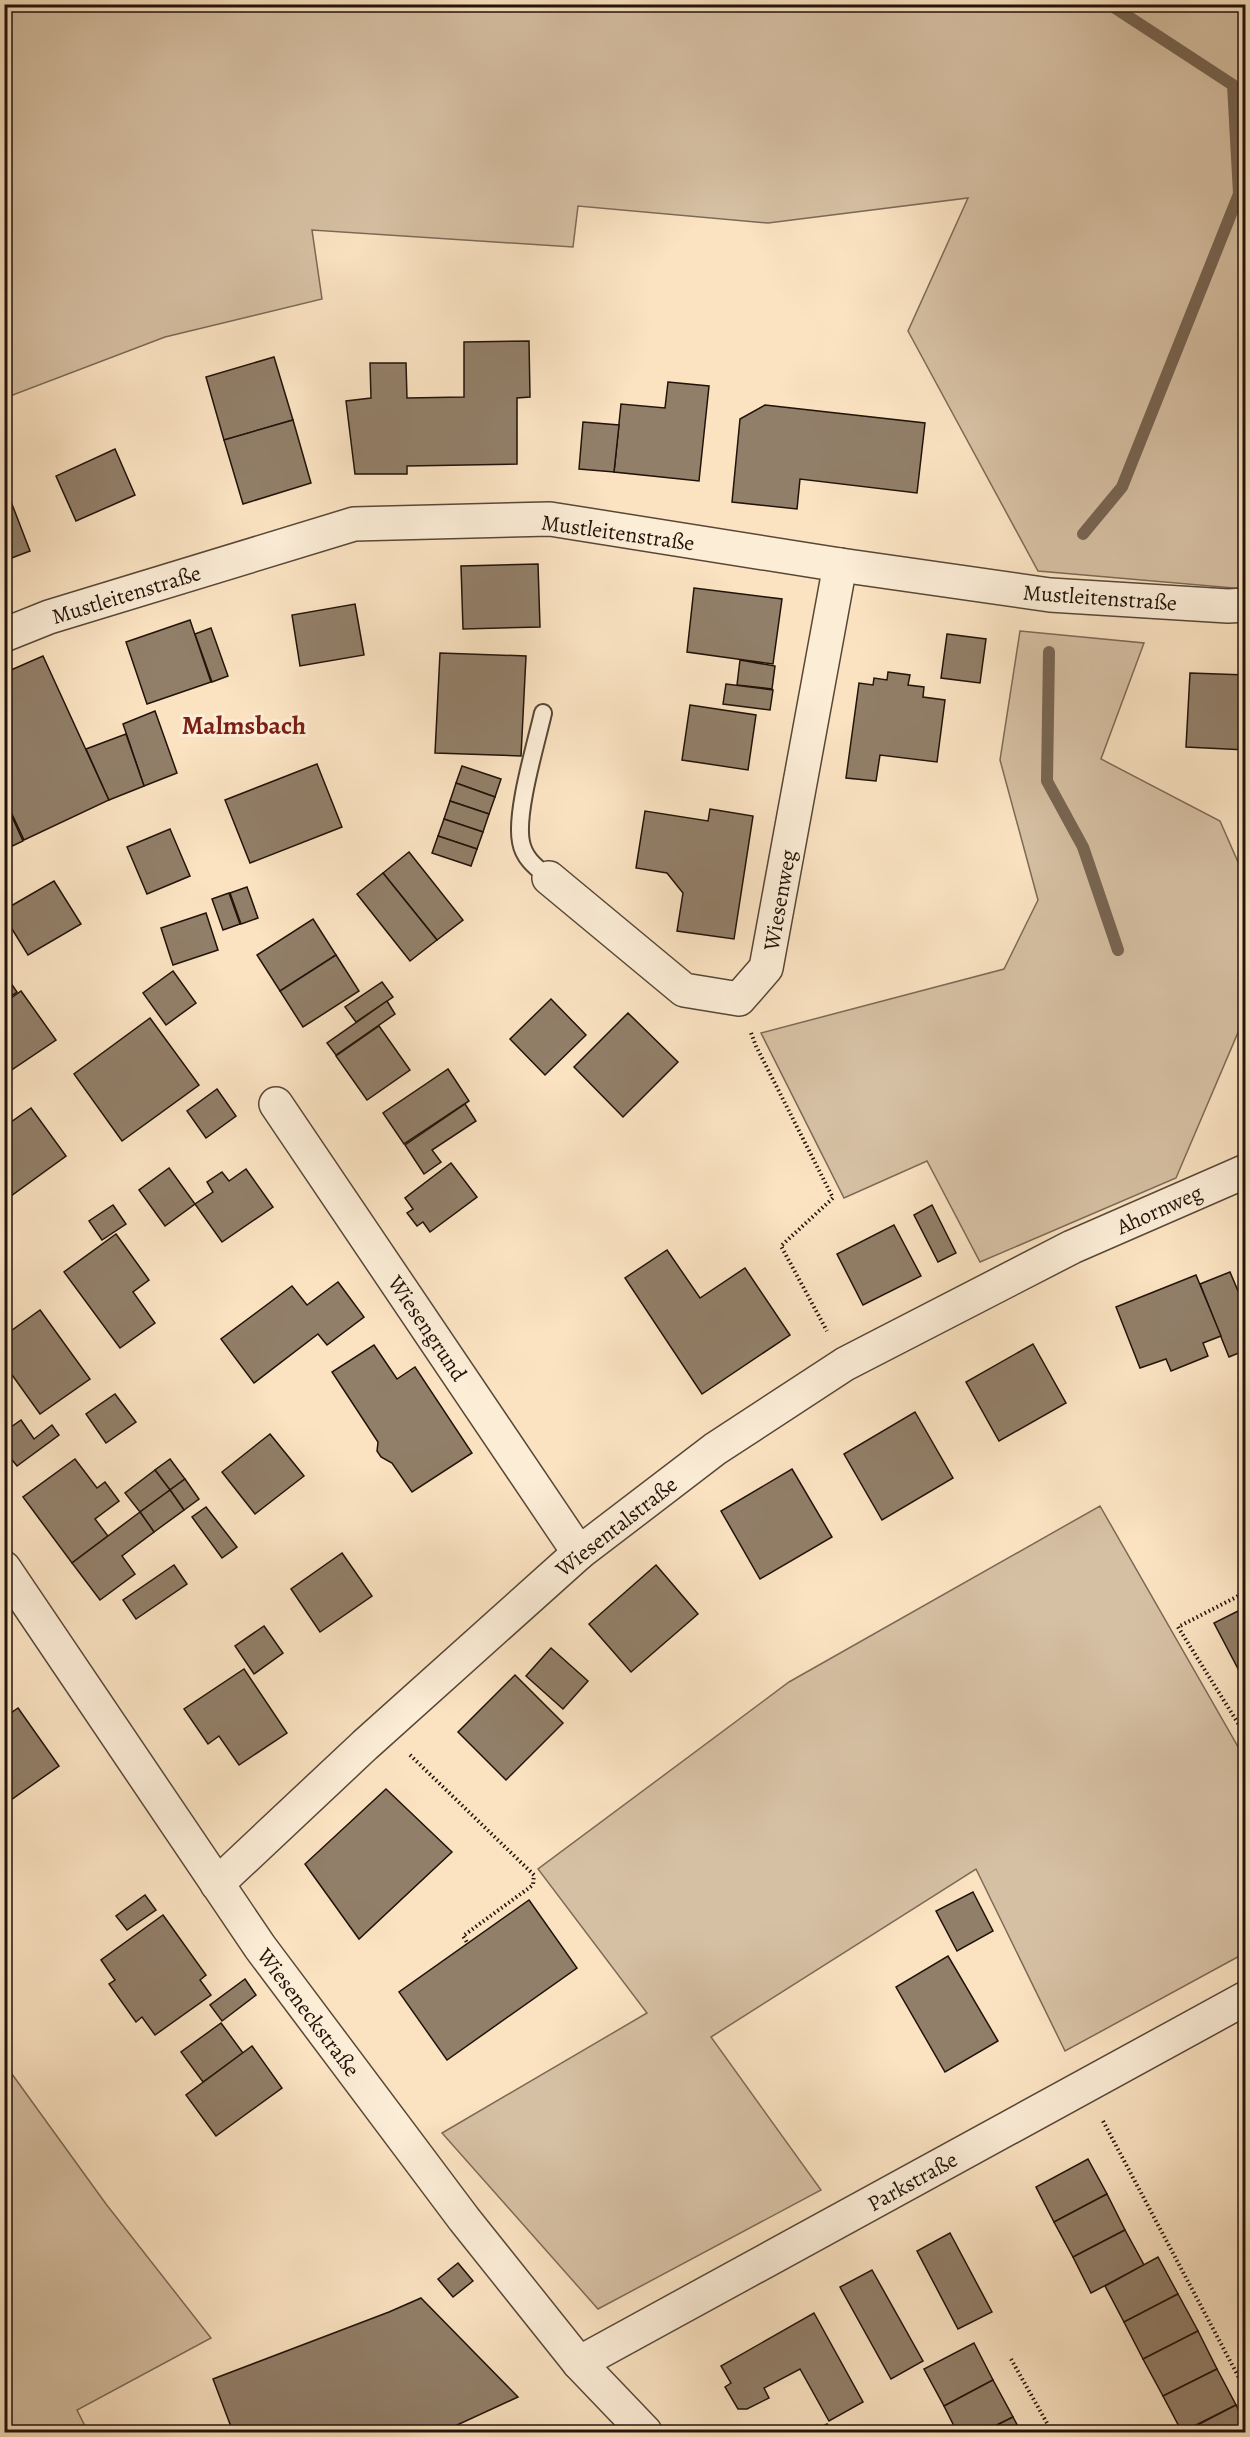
<svg xmlns="http://www.w3.org/2000/svg" width="1250" height="2437" viewBox="0 0 1250 2437" font-family="Alegreya,serif">
  <rect width="100%" height="100%" fill="#fbe3c2"/>
  <filter id="stains"><feTurbulence type="fractalNoise" baseFrequency=".00333" numOctaves="4"/><feColorMatrix values="0 0 0 0 .2 0 0 0 0 .09 0 0 0 0 .02 0 0 0 .5 -.17"/></filter>
  <radialGradient id="worn" r=".72"><stop offset=".6" stop-color="#630" stop-opacity="0"/><stop offset="1" stop-color="#630" stop-opacity=".3"/></radialGradient>
  <g fill="#d6c0a3" stroke="#7c6a56" stroke-width="1.5">
    <path d="M5 5H1245V589L1038 571 908 331 968 198 768 223 578 206 573 247 312 230 322 299 165 337 5 398Z"/>
    <path d="M1020 631 1144 643 1101 759 1220 821 1245 878V1016L1176 1178 980 1262 927 1161 844 1198 761 1033 1004 969 1038 900 1000 760Z"/>
    <path d="M1100 1506 1245 1759V1953L1065 2051 976 1869 711 2037 821 2190 598 2309 442 2133 647 2013 538 1869 789 1682Z"/>
    <path d="M4 2063 106 2204 211 2338 77 2410 88 2432H5Z"/>
  </g>
  <g fill="none" stroke-linecap="round" stroke-linejoin="round">
    <g stroke="#776552" stroke-width="12">
      <path d="M1083 534 1122 487 1239 194 1233 85 1109 4"/>
      <path d="M1049 652 1047 781 1083 847 1118 950"/>
    </g>
  </g>
  <g fill="#927f69" stroke="#211309" stroke-width="1.5">
    <path d="M529 341 530 397 517 398V464L407 466V474H355L346 401 371 398 370 363H406L407 398 464 397V342Z"/>
    <path d="M274 357 293 420 224 440 206 377Z"/>
    <path d="M668 382 709 386 699 481 614 472 621 404 665 408Z"/>
    <path d="M765 405 925 423 917 493 800 479 797 509 732 502 740 419Z"/>
    <path d="M293 420 311 483 243 504 224 440Z"/>
    <path d="M583 422 619 425 614 472 579 469Z"/>
    <path d="M115 449 135 495 76 521 56 476Z"/>
    <path d="M5 486 30 551 4 561V487Z"/>
    <path d="M538 564 540 627 463 629 461 566Z"/>
    <path d="M694 588 782 599 773 664 687 652Z"/>
    <path d="M355 604 364 655 300 666 292 615Z"/>
    <path d="M190 620 211 682 147 704 126 642Z"/>
    <path d="M211 628 228 676 212 682 195 634Z"/>
    <path d="M947 634 986 639 980 683 941 678Z"/>
    <path d="M440 653 526 656 521 756 435 753Z"/>
    <path d="M43 656 109 800 24 840 4 797V673Z"/>
    <path d="M740 660 775 666 772 689 737 685Z"/>
    <path d="M888 672 910 675 908 685 924 687 923 697 945 700 937 762 880 755 876 781 846 778 859 683 873 685 874 678 887 680Z"/>
    <path d="M1190 673 1246 675V750L1186 747Z"/>
    <path d="M726 684 773 690 770 710 723 704Z"/>
    <path d="M690 705 756 715 748 770 682 760Z"/>
    <path d="M155 711 177 773 144 786 123 724Z"/>
    <path d="M126 734 144 786 109 800 86 749Z"/>
    <path d="M317 764 342 827 250 863 225 800Z"/>
    <path d="M462 766 501 779 495 797 456 783Z"/>
    <path d="M456 783 495 797 489 814 450 801Z"/>
    <path d="M4 799 23 841 4 850Z"/>
    <path d="M450 801 489 814 483 832 444 819Z"/>
    <path d="M710 809 753 816 734 939 677 931 683 893 667 873 636 868 645 811 708 821Z"/>
    <path d="M444 819 483 832 477 849 438 836Z"/>
    <path d="M170 829 190 876 147 894 127 847Z"/>
    <path d="M438 836 477 849 471 866 432 853Z"/>
    <path d="M409 852 463 920 437 940 383 873Z"/>
    <path d="M383 873 437 940 410 961 357 894Z"/>
    <path d="M54 881 81 924 28 955 4 916V910Z"/>
    <path d="M247 887 258 918 241 924 230 893Z"/>
    <path d="M229 893 240 924 223 930 212 899Z"/>
    <path d="M206 913 218 950 173 965 161 928Z"/>
    <path d="M313 919 336 955 280 991 257 955Z"/>
    <path d="M336 955 359 991 303 1027 280 991Z"/>
    <path d="M173 971 196 1003 166 1025 143 993Z"/>
    <path d="M4 973 17 992 4 1001Z"/>
    <path d="M382 982 393 997 356 1022 345 1007Z"/>
    <path d="M21 991 56 1040 4 1075V1003Z"/>
    <path d="M551 999 586 1035 545 1075 510 1039Z"/>
    <path d="M387 1001 395 1014 336 1055 327 1043Z"/>
    <path d="M628 1013 678 1062 623 1117 574 1067Z"/>
    <path d="M150 1018 199 1085 122 1141 74 1074Z"/>
    <path d="M379 1026 410 1070 367 1100 336 1056Z"/>
    <path d="M448 1069 469 1101 404 1144 383 1113Z"/>
    <path d="M217 1089 236 1116 206 1138 187 1111Z"/>
    <path d="M465 1104 476 1121 432 1150 441 1162 424 1174 405 1145Z"/>
    <path d="M31 1108 66 1156 4 1201V1127Z"/>
    <path d="M451 1163 477 1197 430 1232 423 1222 417 1226 407 1213 413 1209 405 1198Z"/>
    <path d="M169 1168 195 1204 165 1226 139 1190Z"/>
    <path d="M246 1169 273 1207 222 1242 195 1204 213 1192 207 1182 222 1172 229 1181Z"/>
    <path d="M113 1205 126 1224 102 1240 89 1221Z"/>
    <path d="M932 1205 956 1253 938 1262 914 1215Z"/>
    <path d="M894 1225 921 1276 863 1305 837 1254Z"/>
    <path d="M116 1234 149 1280 133 1292 155 1323 120 1348 64 1272Z"/>
    <path d="M667 1250 700 1298 745 1268 790 1335 702 1394 625 1278Z"/>
    <path d="M1230 1272 1246 1310V1350L1229 1357 1200 1284Z"/>
    <path d="M1196 1275 1221 1336 1203 1343 1208 1356 1171 1371 1166 1359 1140 1368 1116 1307Z"/>
    <path d="M338 1282 364 1317 327 1345 318 1334 254 1383 221 1339 292 1286 307 1305Z"/>
    <path d="M40 1310 90 1379 40 1414 10 1372 4 1376V1336Z"/>
    <path d="M1033 1344 1066 1403 999 1441 966 1382Z"/>
    <path d="M374 1345 397 1379 415 1367 472 1453 412 1492 392 1463 381 1457 377 1451 378 1442 332 1372Z"/>
    <path d="M115 1394 136 1422 106 1443 86 1414Z"/>
    <path d="M915 1412 953 1478 882 1520 844 1454Z"/>
    <path d="M21 1420 34 1439 52 1425 59 1435 17 1466 4 1450V1432Z"/>
    <path d="M270 1434 304 1476 255 1514 222 1472Z"/>
    <path d="M75 1459 97 1488 105 1482 119 1501 95 1519 108 1536 72 1563 23 1497Z"/>
    <path d="M170 1459 185 1479 170 1490 155 1470Z"/>
    <path d="M792 1469 832 1537 760 1579 721 1511Z"/>
    <path d="M155 1470 170 1490 140 1512 125 1493Z"/>
    <path d="M185 1479 199 1499 184 1510 170 1490Z"/>
    <path d="M170 1490 184 1510 154 1532 140 1512Z"/>
    <path d="M206 1507 237 1547 222 1558 192 1517Z"/>
    <path d="M140 1512 154 1532 122 1556 135 1574 100 1600 72 1563Z"/>
    <path d="M342 1553 372 1596 320 1632 291 1589Z"/>
    <path d="M174 1565 187 1584 136 1619 123 1600Z"/>
    <path d="M656 1565 698 1614 631 1672 589 1624Z"/>
    <path d="M1246 1607V1684L1214 1623Z"/>
    <path d="M264 1626 283 1653 254 1674 235 1646Z"/>
    <path d="M551 1648 588 1681 563 1709 526 1676Z"/>
    <path d="M244 1669 287 1733 239 1765 219 1736 208 1744 184 1709Z"/>
    <path d="M515 1675 563 1723 506 1780 458 1732Z"/>
    <path d="M4 1702 12 1713 4 1718Z"/>
    <path d="M18 1708 59 1766 8 1802 4 1798V1718Z"/>
    <path d="M386 1789 452 1852 359 1939 305 1864Z"/>
    <path d="M973 1892 993 1931 957 1951 936 1911Z"/>
    <path d="M145 1895 156 1910 127 1930 116 1916Z"/>
    <path d="M529 1900 577 1968 447 2060 399 1992Z"/>
    <path d="M163 1915 206 1975 200 1980 211 1995 155 2035 142 2017 136 2022 109 1984 115 1980 101 1960Z"/>
    <path d="M948 1956 998 2041 945 2072 896 1987Z"/>
    <path d="M245 1979 256 1995 222 2021 210 2005Z"/>
    <path d="M221 2023 243 2053 203 2082 181 2052Z"/>
    <path d="M252 2046 282 2088 216 2136 186 2095Z"/>
    <path d="M1088 2159 1107 2194 1054 2222 1036 2187Z"/>
    <path d="M1107 2194 1125 2230 1073 2257 1054 2222Z"/>
    <path d="M1125 2230 1144 2265 1091 2293 1073 2257Z"/>
    <path d="M950 2233 992 2312 958 2329 917 2251Z"/>
    <path d="M1158 2257 1178 2294 1124 2322 1105 2286Z"/>
    <path d="M458 2263 473 2281 453 2297 438 2279Z"/>
    <path d="M872 2270 923 2361 891 2379 840 2287Z"/>
    <path d="M1178 2294 1198 2331 1143 2359 1124 2322Z"/>
    <path d="M421 2298 518 2397 442 2432H233L213 2379 389 2312Z"/>
    <path d="M814 2313 863 2402 829 2421 800 2369 764 2388 769 2398 747 2409H738L725 2387 731 2383 721 2366Z"/>
    <path d="M1198 2331 1217 2369 1163 2396 1143 2359Z"/>
    <path d="M974 2343 993 2380 944 2406 924 2369Z"/>
    <path d="M1217 2369 1236 2405 1182 2432 1163 2396Z"/>
    <path d="M993 2380 1013 2417 983 2432H957L944 2406Z"/>
    <path d="M1236 2405 1246 2424V2432H1184Z"/>
    <path d="M1013 2417 1021 2432H983Z"/>
    <path d="M827 2424 832 2432H810Z"/>
  </g>
  <g fill="none" stroke-linecap="round" stroke-linejoin="round">
    <g stroke="#584737" stroke-width="20">
      <path id="lane" d="M543 713C536 744 515 813 521 842 524 859 537 868 549 878"/>
    </g>
    <g stroke="#584737" stroke-width="36">
      <g id="street">
        <path d="M4 635 49 617 354 524 550 519 840 565 1050 595 1228 606 1246 605"/>
        <path d="M549 878 684 990 739 999 766 968 840 565"/>
        <path d="M276 1104 579 1553"/>
        <path d="M4 1568 260 1947 464 2219 579 2363 645 2432"/>
        <path d="M217 1884 365 1745 579 1553 715 1449 845 1364 1072 1247 1246 1171"/>
        <path d="M579 2363 1246 1998"/>
      </g>
    </g>
    <g stroke="#211309" stroke-width="4" stroke-dasharray="1.5 3" stroke-linecap="butt">
      <path d="M751 1033 756 1046 833 1198 781 1246 827 1331"/>
      <path d="M1246 1592 1178 1627 1246 1736"/>
      <path d="M410 1755 534 1875 533 1885 463 1936 468 1944"/>
      <path d="M1103 2121 1246 2391"/>
      <path d="M1011 2359 1052 2432"/>
    </g>
    <use href="#lane" stroke="#fcedd7" stroke-width="16"/>
    <use href="#street" stroke="#fcedd7" stroke-width="33"/>
  </g>
  <g text-anchor="middle" stroke-width="6" stroke-linejoin="round" paint-order="stroke">
    <g font-size="22" fill="#211309" stroke="#fcedd7">
      <text transform="translate(618 532) rotate(8)" y="8">Mustleitenstraße</text>
      <text transform="translate(126 594) rotate(-17)" y="8">Mustleitenstraße</text>
      <text transform="translate(1100 597) rotate(4)" y="8">Mustleitenstraße</text>
      <text transform="translate(779 900) rotate(-80)" y="8">Wiesenweg</text>
      <text transform="translate(1159 1209) rotate(-24)" y="8">Ahornweg</text>
      <text transform="translate(428 1328) rotate(56)" y="8">Wiesengrund</text>
      <text transform="translate(616 1526) rotate(-38)" y="8">Wiesentalstraße</text>
      <text transform="translate(309 2012) rotate(53)" y="8">Wieseneckstraße</text>
      <text transform="translate(912 2181) rotate(-29)" y="8">Parkstraße</text>
    </g>
    <g font-size="26" font-weight="bold" fill="#7a1f14" stroke="#fcedd7">
      <text x="244" y="734">Malmsbach</text>
    </g>
  </g>
  <rect width="1250" height="2437" fill="none" stroke="#fbe3c2" stroke-width="24"/>
  <rect x="6" y="6" width="1238" height="2425" fill="none" stroke="#211309" stroke-width="3"/>
  <rect x="12" y="12" width="1226" height="2413" fill="none" stroke="#211309" stroke-width="1.5"/>
  <rect width="100%" height="100%" filter="url(#stains)"/>
  <rect width="100%" height="100%" fill="url(#worn)"/>
</svg>
